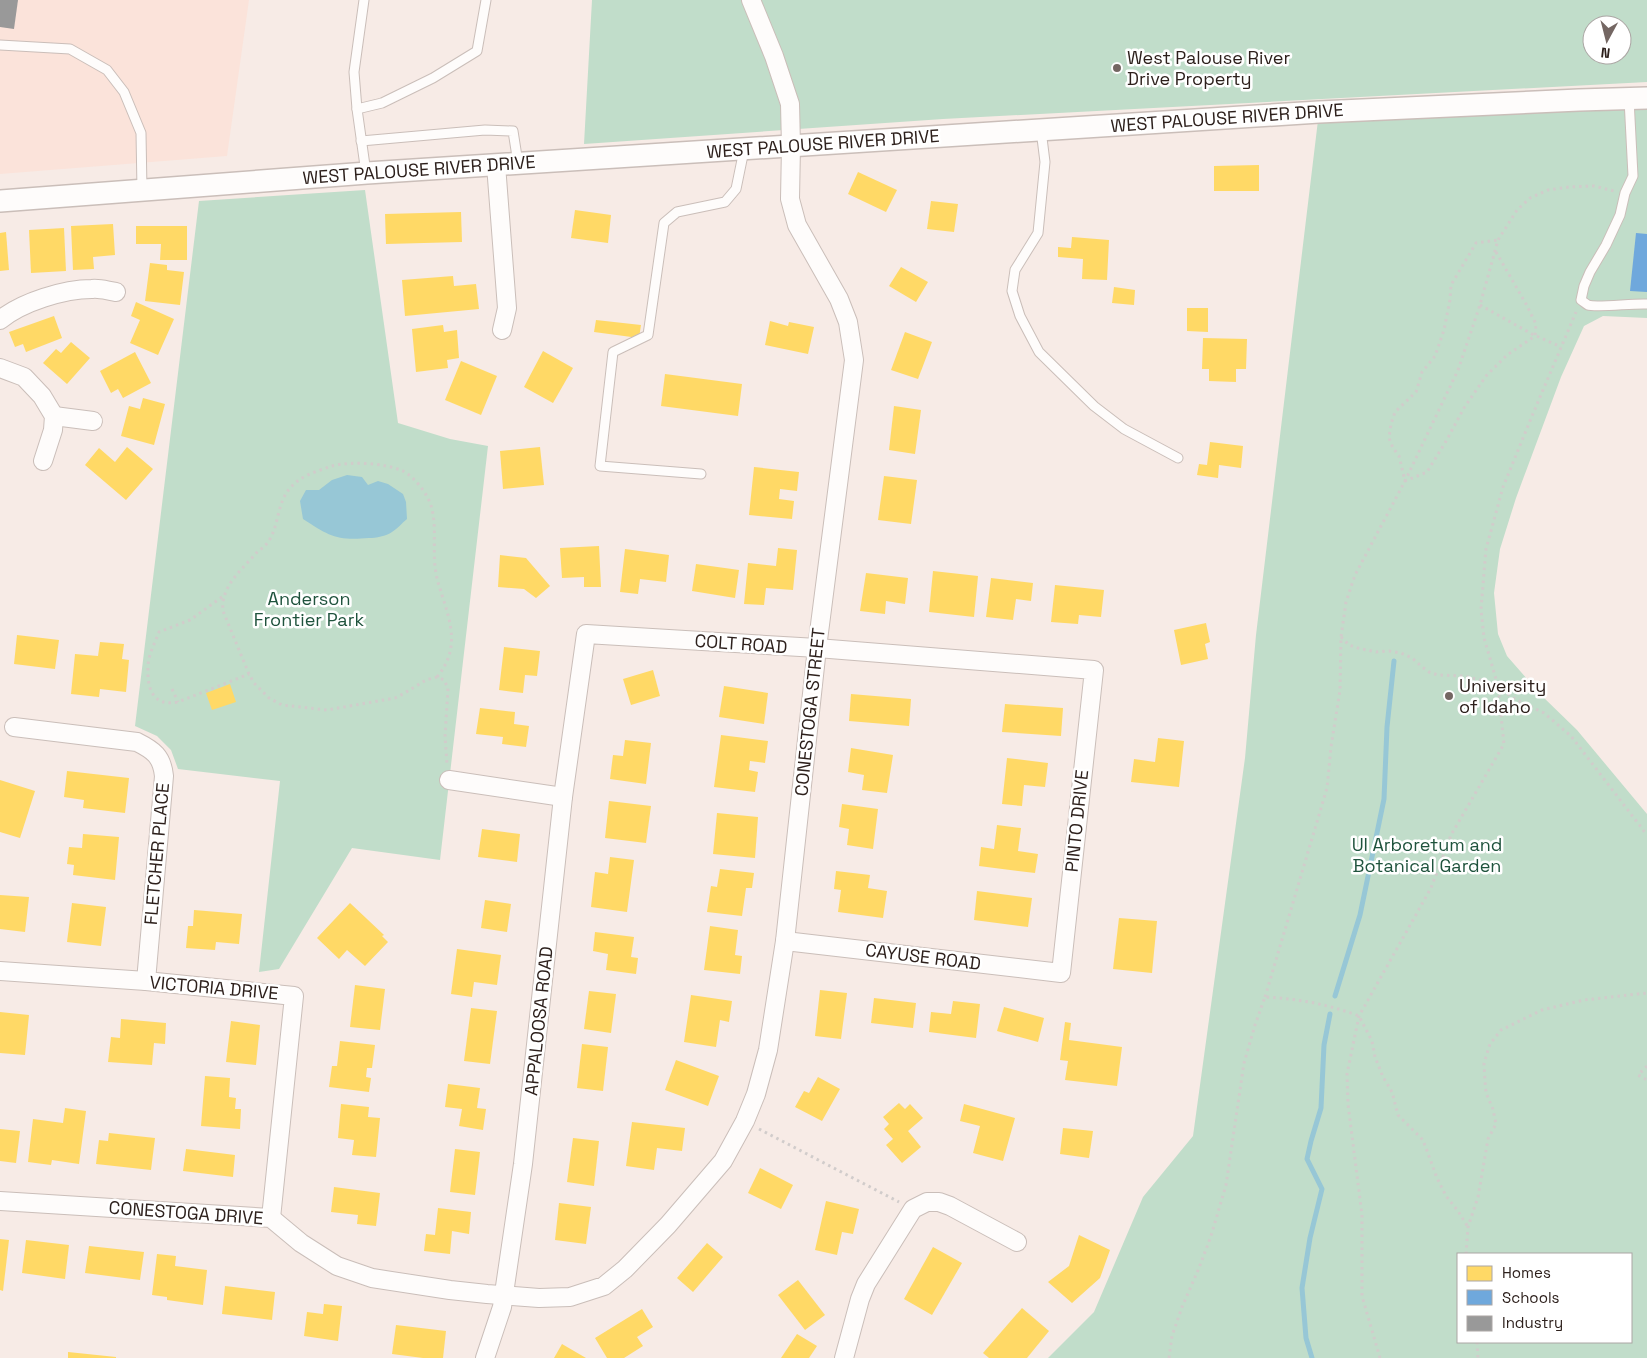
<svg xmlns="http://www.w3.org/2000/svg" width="1647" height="1358" viewBox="0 0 1647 1358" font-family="'Space Grotesk',sans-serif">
  <rect width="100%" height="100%" fill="#f7ebe6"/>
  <path fill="#fbe3da" d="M0 0H249L227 156 0 174Z"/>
  <g fill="#c1ddca" fill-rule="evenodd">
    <path d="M592 0H1647V82L943 119 584 144ZM1592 25H1622V55H1592Z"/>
    <path d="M1647 98V318L1603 316 1584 326 1561 377 1516 498 1500 549 1494 593 1498 634 1507 656 1541 695 1577 730 1647 814V1358H1048L1094 1312 1143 1197 1193 1136 1245 758 1256 635 1319 112ZM1458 1254H1631V1342H1458Z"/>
    <path d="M365 190 398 423 450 439 488 446 440 860 352 848 279 969 259 972 280 781 178 769 171 750 157 736 135 726 199 201Z"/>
  </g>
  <path fill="#97c7d6" d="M347 475 362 477 368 485 378 481 388 484 403 494 406 502 407 519C402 523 397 529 392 532 386 536 376 538 369 538 337 541 329 536 303 519L300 501 306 490H319L332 480Z"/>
  <g fill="#ffd966">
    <path d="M1259 165V191H1214V166Z"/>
    <path d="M858 172 897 190 886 212 848 194Z"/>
    <path d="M931 201 958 204 954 232 927 229Z"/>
    <path d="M575 210 611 215 608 243 571 238Z"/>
    <path d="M461 212 462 242 386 244 385 214Z"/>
    <path d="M113 224 115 255 93 257 94 269 73 270 71 226Z"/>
    <path d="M136 226H187V260H160L161 244H136Z"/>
    <path d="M64 228 66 271 31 273 29 230Z"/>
    <path d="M6 232 9 270 0 271V233Z"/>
    <path d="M1072 237 1109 240 1107 280 1082 279 1083 259 1058 257V247L1071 248Z"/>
    <path d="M150 263 167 265V270L184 272 180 305 145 301Z"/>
    <path d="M901 267 928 282 916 302 889 286Z"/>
    <path d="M453 276 454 286 476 284 479 309 405 316 402 280Z"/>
    <path d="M1114 287 1135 290 1134 305 1112 303Z"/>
    <path d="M136 302 174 319 158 355 130 343 140 320 131 316Z"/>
    <path d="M1187 308H1208V332L1187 331Z"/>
    <path d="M54 316 62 338 26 352 23 344 15 347 9 332Z"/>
    <path d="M596 320 641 325 639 338 594 332Z"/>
    <path d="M770 321 788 326 789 322 814 327 808 354 765 345Z"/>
    <path d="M443 325 444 332 457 330 459 358 447 360 448 368 416 372 412 329Z"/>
    <path d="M905 332 932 342 918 379 891 370Z"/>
    <path d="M1203 338 1247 339 1246 369H1236V382L1209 381V369H1202Z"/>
    <path d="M71 342 90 358 67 384 43 363 56 349 61 353Z"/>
    <path d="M543 351 573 368 553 403 524 387Z"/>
    <path d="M135 352 151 383 123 398 118 389 111 393 100 371Z"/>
    <path d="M461 361 497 376 481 415 445 400Z"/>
    <path d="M665 374 742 384 738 416 661 406Z"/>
    <path d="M143 398 165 404 154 445 121 436 129 406 140 409Z"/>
    <path d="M894 406 921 410 915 454 889 450Z"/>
    <path d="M1210 442 1243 446 1241 468 1219 465 1218 478 1197 475 1199 464 1207 465Z"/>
    <path d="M127 447 153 469 126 500 85 465 99 448 115 462Z"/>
    <path d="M540 447 544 485 503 489 500 451Z"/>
    <path d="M754 467 799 472 797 491 780 489 779 499 794 501 792 519 749 515Z"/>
    <path d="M884 476 917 480 911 524 878 520Z"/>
    <path d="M599 546 601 587H584V577L562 578 560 548Z"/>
    <path d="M778 548 797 550 793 590 766 588 764 605 744 604 748 563 776 566Z"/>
    <path d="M625 549 669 555 666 582 640 579 638 594 620 592Z"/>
    <path d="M500 555 526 558 550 586 536 598 524 589 498 587Z"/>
    <path d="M696 564 739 570 735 598 692 591Z"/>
    <path d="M933 571 978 576 974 617 929 612Z"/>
    <path d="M866 573 908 578 905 604 886 601 885 614 860 611Z"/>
    <path d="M991 578 1033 583 1031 601 1016 599 1013 620 986 617Z"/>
    <path d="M1055 585 1104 590 1101 617 1079 615 1078 624 1051 622Z"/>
    <path d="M1206 623 1210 642 1205 644 1208 659 1181 665 1174 630Z"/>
    <path d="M17 635 59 640 55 669 14 664Z"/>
    <path d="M100 642 124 644 122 659 129 660 126 692 100 689 99 697 71 694 75 654 98 656Z"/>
    <path d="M504 647 540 651 537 676 525 675 523 693 499 690Z"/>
    <path d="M653 670 660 696 631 705 623 679Z"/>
    <path d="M230 684 236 702 212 710 206 693Z"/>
    <path d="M724 686 768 693 764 724 719 717Z"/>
    <path d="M851 694 911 699 909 726 849 721Z"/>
    <path d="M1005 704 1063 708 1061 736 1002 732Z"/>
    <path d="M480 708 515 712 514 724 529 726 526 747 502 744 503 737 476 734Z"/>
    <path d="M721 735 768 741 765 763 750 761 749 770 758 772 755 792 714 787Z"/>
    <path d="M1158 738 1184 741 1179 787 1131 782 1134 759 1155 762Z"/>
    <path d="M625 740 651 743 646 784 610 779 613 755 623 756Z"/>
    <path d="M851 748 893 755 887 793 862 790 864 775 848 772Z"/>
    <path d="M1007 758 1048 763 1045 787 1024 785 1022 806 1002 804Z"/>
    <path d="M67 771 129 778 125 813 83 808 84 800 64 797Z"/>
    <path d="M0 780 35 791 20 838 0 832Z"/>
    <path d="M609 801 651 806 646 843 605 838Z"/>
    <path d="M842 804 878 809 873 849 847 845 849 829 839 827Z"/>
    <path d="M717 813 758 817 755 858 713 854Z"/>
    <path d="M997 825 1021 828 1018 851 1038 854 1035 873 979 866 981 847 994 849Z"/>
    <path d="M482 829 520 834 517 862 478 857Z"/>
    <path d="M83 834 119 837 115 880 73 875 74 865 67 864 69 847 82 848Z"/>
    <path d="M610 857 634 860 627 912 591 907 595 872 608 874Z"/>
    <path d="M720 869 754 873 752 888H746L742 916 707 912 711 886 717 887Z"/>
    <path d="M836 871 870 875 868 888 887 891 883 918 838 912 841 890 834 889Z"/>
    <path d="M977 891 1032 898 1028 927 974 920Z"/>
    <path d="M0 895 29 897 25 932 0 929Z"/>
    <path d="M485 900 511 904 507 932 481 928Z"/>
    <path d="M72 903 106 907 101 946 67 942Z"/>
    <path d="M350 903 384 935 382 936 388 942 365 966 347 950 339 959 317 938Z"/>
    <path d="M194 910 242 914 239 944 216 942 215 950 186 948 188 926H193Z"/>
    <path d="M1119 918 1157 921 1152 973 1113 969Z"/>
    <path d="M710 926 738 930 735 955 742 956 740 974 704 970Z"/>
    <path d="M595 932 634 937 631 957 638 958 636 974 606 970 608 954 593 951Z"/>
    <path d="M457 949 501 955 497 985 474 982 472 997 451 994Z"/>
    <path d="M355 985 385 989 380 1030 350 1027Z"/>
    <path d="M820 990 847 993 841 1039 815 1036Z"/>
    <path d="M589 991 616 994 611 1033 584 1029Z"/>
    <path d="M691 995 732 1001 729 1022 720 1020 716 1047 684 1042Z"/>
    <path d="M874 998 916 1003 913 1028 871 1023Z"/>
    <path d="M953 1001 980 1004 976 1038 929 1032 931 1012 951 1014Z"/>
    <path d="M1004 1007 1044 1018 1038 1042 997 1031Z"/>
    <path d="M471 1008 497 1011 490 1064 464 1061Z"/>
    <path d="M0 1012 29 1015 25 1055 0 1053Z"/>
    <path d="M121 1019 166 1023 165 1044 154 1043 152 1065 108 1062 111 1037 120 1038Z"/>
    <path d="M231 1021 260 1025 256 1065 226 1062Z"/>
    <path d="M1065 1022 1071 1023 1069 1040 1122 1047 1117 1086 1065 1080 1068 1061 1060 1060Z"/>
    <path d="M340 1041 375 1045 372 1068H367L366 1077 371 1078 369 1092 329 1087 332 1066H337Z"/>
    <path d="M582 1044 608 1047 603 1091 577 1088Z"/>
    <path d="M676 1060 719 1076 708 1106 665 1090Z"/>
    <path d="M205 1076 230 1078 229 1097 236 1098 235 1109H241L240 1129 201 1126Z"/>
    <path d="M818 1077 840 1089 822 1121 795 1107 804 1091 809 1093Z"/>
    <path d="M448 1084 480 1088 477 1108 486 1109 483 1130 459 1126 462 1109 445 1107Z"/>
    <path d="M899 1103 905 1109 910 1104 923 1118 908 1131 921 1147 902 1163 886 1145 893 1139 884 1129 889 1124 883 1117Z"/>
    <path d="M341 1104 369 1107 368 1117 380 1118 376 1157 352 1155 354 1140 338 1138Z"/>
    <path d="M964 1104 1015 1118 1003 1161 973 1153 980 1126 960 1121Z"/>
    <path d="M65 1108 86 1111 79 1164 52 1160 51 1165 28 1162 33 1119 63 1123Z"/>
    <path d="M632 1122 685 1128 682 1151 657 1148 654 1170 626 1166Z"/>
    <path d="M1063 1128 1093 1131 1089 1158 1060 1154Z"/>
    <path d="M0 1129 20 1131 16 1163 0 1161Z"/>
    <path d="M109 1133 155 1138 151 1170 96 1164 99 1140 108 1141Z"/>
    <path d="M573 1138 599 1141 594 1186 567 1182Z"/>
    <path d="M186 1149 235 1155 233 1177 183 1171Z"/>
    <path d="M455 1149 480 1152 475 1195 450 1192Z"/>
    <path d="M760 1168 793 1185 781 1209 748 1193Z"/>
    <path d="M334 1187 380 1193 376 1226 357 1224 358 1215 331 1212Z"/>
    <path d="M826 1201 859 1209 853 1234 842 1232 837 1255 815 1250Z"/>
    <path d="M559 1203 591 1207 586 1244 555 1240Z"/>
    <path d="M438 1208 471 1212 469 1234 452 1231 450 1254 424 1251 426 1234 435 1235Z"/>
    <path d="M1079 1235 1110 1250 1100 1278 1072 1303 1048 1282 1069 1266Z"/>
    <path d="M0 1239 9 1240 3 1291 0 1290Z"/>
    <path d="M26 1240 69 1245 65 1279 22 1273Z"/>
    <path d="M707 1243 723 1257 693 1292 677 1278Z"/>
    <path d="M89 1246 144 1252 140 1280 85 1273Z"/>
    <path d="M933 1247 962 1263 932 1315 904 1299Z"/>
    <path d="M157 1254 176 1256 175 1266 207 1270 203 1305 167 1300V1297L152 1295Z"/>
    <path d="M798 1280 825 1315 805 1330 778 1295Z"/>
    <path d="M225 1286 275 1292 272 1320 222 1314Z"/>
    <path d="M324 1304 342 1306 338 1341 304 1336 307 1312 323 1314Z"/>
    <path d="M1022 1308 1049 1331 1027 1358H989L983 1353Z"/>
    <path d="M642 1309 653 1327 637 1337 643 1346 624 1358H607L595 1338Z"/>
    <path d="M396 1325 446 1331 443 1358H423L392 1354Z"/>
    <path d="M797 1334 817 1346 809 1358H781Z"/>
    <path d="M562 1344 586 1358H554Z"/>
    <path d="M68 1352 116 1357V1358H68Z"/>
  </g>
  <path fill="#6fa8dc" d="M1636 233 1647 234V292L1630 291Z"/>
  <path fill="#999" d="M0 0H18L14 29 0 27Z"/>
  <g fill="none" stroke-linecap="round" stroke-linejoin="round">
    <g stroke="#97c7d6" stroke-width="5">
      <path d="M1335 996 1360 915 1384 799 1387 727 1394 661"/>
      <path d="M1312 1358 1306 1338 1302 1288 1310 1238 1322 1189 1307 1159 1311 1141 1321 1108 1324 1045 1330 1014"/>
    </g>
    <g stroke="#cabeb9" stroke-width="11">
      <g id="service">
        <path d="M364 0 354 72 357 109 366 173"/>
        <path d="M0 45 70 49 107 70 124 92 141 133 142 190"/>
        <path d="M1629 99 1633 176 1625 193 1620 215 1606 245 1590 272 1584 286 1581 300C1584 302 1586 304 1588 305 1596 308 1634 303 1647 304"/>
        <path d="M357 109 382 103 433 78 477 51 486 0"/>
        <path d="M1041 130 1045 162 1038 233 1015 270 1012 291 1020 316 1039 352 1094 406 1124 429 1178 458"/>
        <path d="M361 141 485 130 513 131 518 163"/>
        <path d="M701 474 600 466 613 352 648 335 664 223 677 212 725 202 736 189 744 150"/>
      </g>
    </g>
    <g stroke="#cabeb9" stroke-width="20">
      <g id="minor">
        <path d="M496 165 507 308 502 330"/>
        <path d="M0 320C22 302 64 289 92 289 100 288 108 291 116 292"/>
        <path d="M0 368 24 377 42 396 54 416 53 430 43 461"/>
        <path d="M54 416 93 421"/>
        <path d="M14 727 137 742C153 750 162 756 164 776L146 981"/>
        <path d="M449 780 563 797"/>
        <path d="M0 971 146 981 294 996 271 1218"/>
        <path d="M0 1201 271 1218 301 1243 337 1266 372 1278 450 1290 487 1294 539 1298 570 1297 604 1286 625 1269 668 1225 723 1161 745 1121 756 1094 768 1050 785 941 817 648 854 360 848 322 839 299 797 225 790 199 791 146 790 104 774 56 751 0"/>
        <path d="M485 1358 502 1307 523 1164 563 797 586 634 817 648 1094 670 1061 973 785 941"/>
        <path d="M844 1358 860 1299 866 1284 913 1209 927 1202H939L950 1206 1017 1242"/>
      </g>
    </g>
    <g stroke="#cabeb9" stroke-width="24">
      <path id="tertiary" d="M0 201 367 173 1319 112 1579 100 1647 98"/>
    </g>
    <g stroke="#d1cccb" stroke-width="3" stroke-dasharray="2.5 4" stroke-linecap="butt">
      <path d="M1496 252 1526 304 1536 324 1535 336 1507 355 1486 376 1464 408 1445 443 1427 472 1405 481 1399 456 1393 448 1389 438 1391 424 1395 412 1416 392 1422 372 1435 356 1444 330 1450 300 1451 285 1476 243 1498 240"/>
      <path d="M1480 305 1532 334 1561 347"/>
      <path d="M222 597 190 620 159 632C155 643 148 655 148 667 147 689 153 707 178 702L249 674"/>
      <path d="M1341 637 1349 645 1358 648 1376 652 1389 651 1401 653 1412 658 1421 666 1429 672 1438 675 1463 676 1489 682 1498 686 1513 698 1544 713 1571 736 1647 835"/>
      <path d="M437 677C459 650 452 626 442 595 440 588 437 581 436 573 432 552 437 531 432 509 429 496 416 478 403 471 385 463 351 461 332 466 318 471 302 475 292 486 273 504 282 537 258 551 243 569 220 586 223 611L249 674 254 683 269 698 282 705 327 710 395 698 403 694 426 680 437 677 444 680 448 688 445 737 447 764"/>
      <path d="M172 689 178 702"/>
      <path d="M1265 997 1327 788 1331 747 1340 690 1341 637 1346 602 1355 575 1405 481 1458 370 1480 305 1498 240 1517 210 1530 198 1548 190 1569 187 1594 186 1614 191"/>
      <path d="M1647 1066 1638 1075 1647 1080"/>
      <path d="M759 1129 899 1202"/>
      <path d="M1466 1254 1468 1227 1478 1197 1488 1139 1496 1124 1493 1109 1486 1093 1485 1081 1484 1063 1490 1044 1501 1030 1542 1010 1584 1000 1647 993"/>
      <path d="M1477 1342 1478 1358"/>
      <path d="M1169 1358 1172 1336 1182 1307 1199 1268 1211 1236 1226 1185 1244 1063 1255 1025 1265 997C1298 999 1328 1004 1359 1016L1372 1041 1375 1057 1383 1077 1392 1092 1398 1115 1423 1140 1437 1178 1446 1196 1458 1211 1468 1227"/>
      <path d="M1380 1358 1362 1296V1215L1348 1104 1347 1074 1359 1016 1431 888 1451 835 1504 744 1498 686 1484 638 1481 609 1486 549 1503 487 1532 416 1576 312"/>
    </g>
    <use href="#service" stroke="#fefcfb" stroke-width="9"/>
    <use href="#minor" stroke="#fefcfb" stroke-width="18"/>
    <use href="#tertiary" stroke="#fefcfb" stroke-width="21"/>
  </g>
  <g fill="#746763" stroke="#fff" stroke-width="2">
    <circle cx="1117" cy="68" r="5"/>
    <circle cx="1449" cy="696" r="5"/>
  </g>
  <g text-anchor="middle" stroke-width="5" stroke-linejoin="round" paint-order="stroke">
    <g font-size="18" fill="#2d201c" stroke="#fff" text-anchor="start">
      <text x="1127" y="64">West Palouse River<tspan x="1127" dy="21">Drive Property</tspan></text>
      <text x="1459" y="692">University<tspan x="1459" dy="21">of Idaho</tspan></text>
    </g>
    <g font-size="18" fill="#2d201c" stroke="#fff">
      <text transform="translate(1227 118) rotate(-4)" y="6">WEST PALOUSE RIVER DRIVE</text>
      <text transform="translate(823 144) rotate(-4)" y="6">WEST PALOUSE RIVER DRIVE</text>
      <text transform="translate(419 170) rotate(-4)" y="6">WEST PALOUSE RIVER DRIVE</text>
      <text transform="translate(741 644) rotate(4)" y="6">COLT ROAD</text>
      <text transform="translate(810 712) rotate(-84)" y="6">CONESTOGA STREET</text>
      <text transform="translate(1077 821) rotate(-84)" y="6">PINTO DRIVE</text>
      <text transform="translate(157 854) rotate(-85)" y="6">FLETCHER PLACE</text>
      <text transform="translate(923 957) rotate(7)" y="6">CAYUSE ROAD</text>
      <text transform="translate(214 988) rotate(5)" y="6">VICTORIA DRIVE</text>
      <text transform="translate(539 1021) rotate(-84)" y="6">APPALOOSA ROAD</text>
      <text transform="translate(186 1213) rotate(4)" y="6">CONESTOGA DRIVE</text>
    </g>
    <g font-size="18" fill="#1f533d" stroke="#fff">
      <text x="309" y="605">Anderson<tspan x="309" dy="21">Frontier Park</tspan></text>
      <text x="1427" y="851">UI Arboretum and<tspan x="1427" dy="21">Botanical Garden</tspan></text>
    </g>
  </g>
  <rect x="1457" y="1253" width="175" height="90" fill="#ffffff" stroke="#aba6a4"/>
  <rect x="1467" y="1266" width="25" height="15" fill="#ffd966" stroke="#aba6a4"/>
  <text x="1502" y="1278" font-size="15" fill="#2d201c">Homes</text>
  <rect x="1467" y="1290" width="25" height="15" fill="#6fa8dc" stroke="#aba6a4"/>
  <text x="1502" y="1303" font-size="15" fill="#2d201c">Schools</text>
  <rect x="1467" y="1316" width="25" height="15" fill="#999999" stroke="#aba6a4"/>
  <text x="1502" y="1328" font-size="15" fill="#2d201c">Industry</text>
  <g transform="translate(1607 40) rotate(187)"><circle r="24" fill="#ffffff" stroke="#aba6a4"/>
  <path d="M0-4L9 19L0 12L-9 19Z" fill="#746763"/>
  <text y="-8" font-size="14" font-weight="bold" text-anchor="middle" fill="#2d201c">N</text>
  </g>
</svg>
